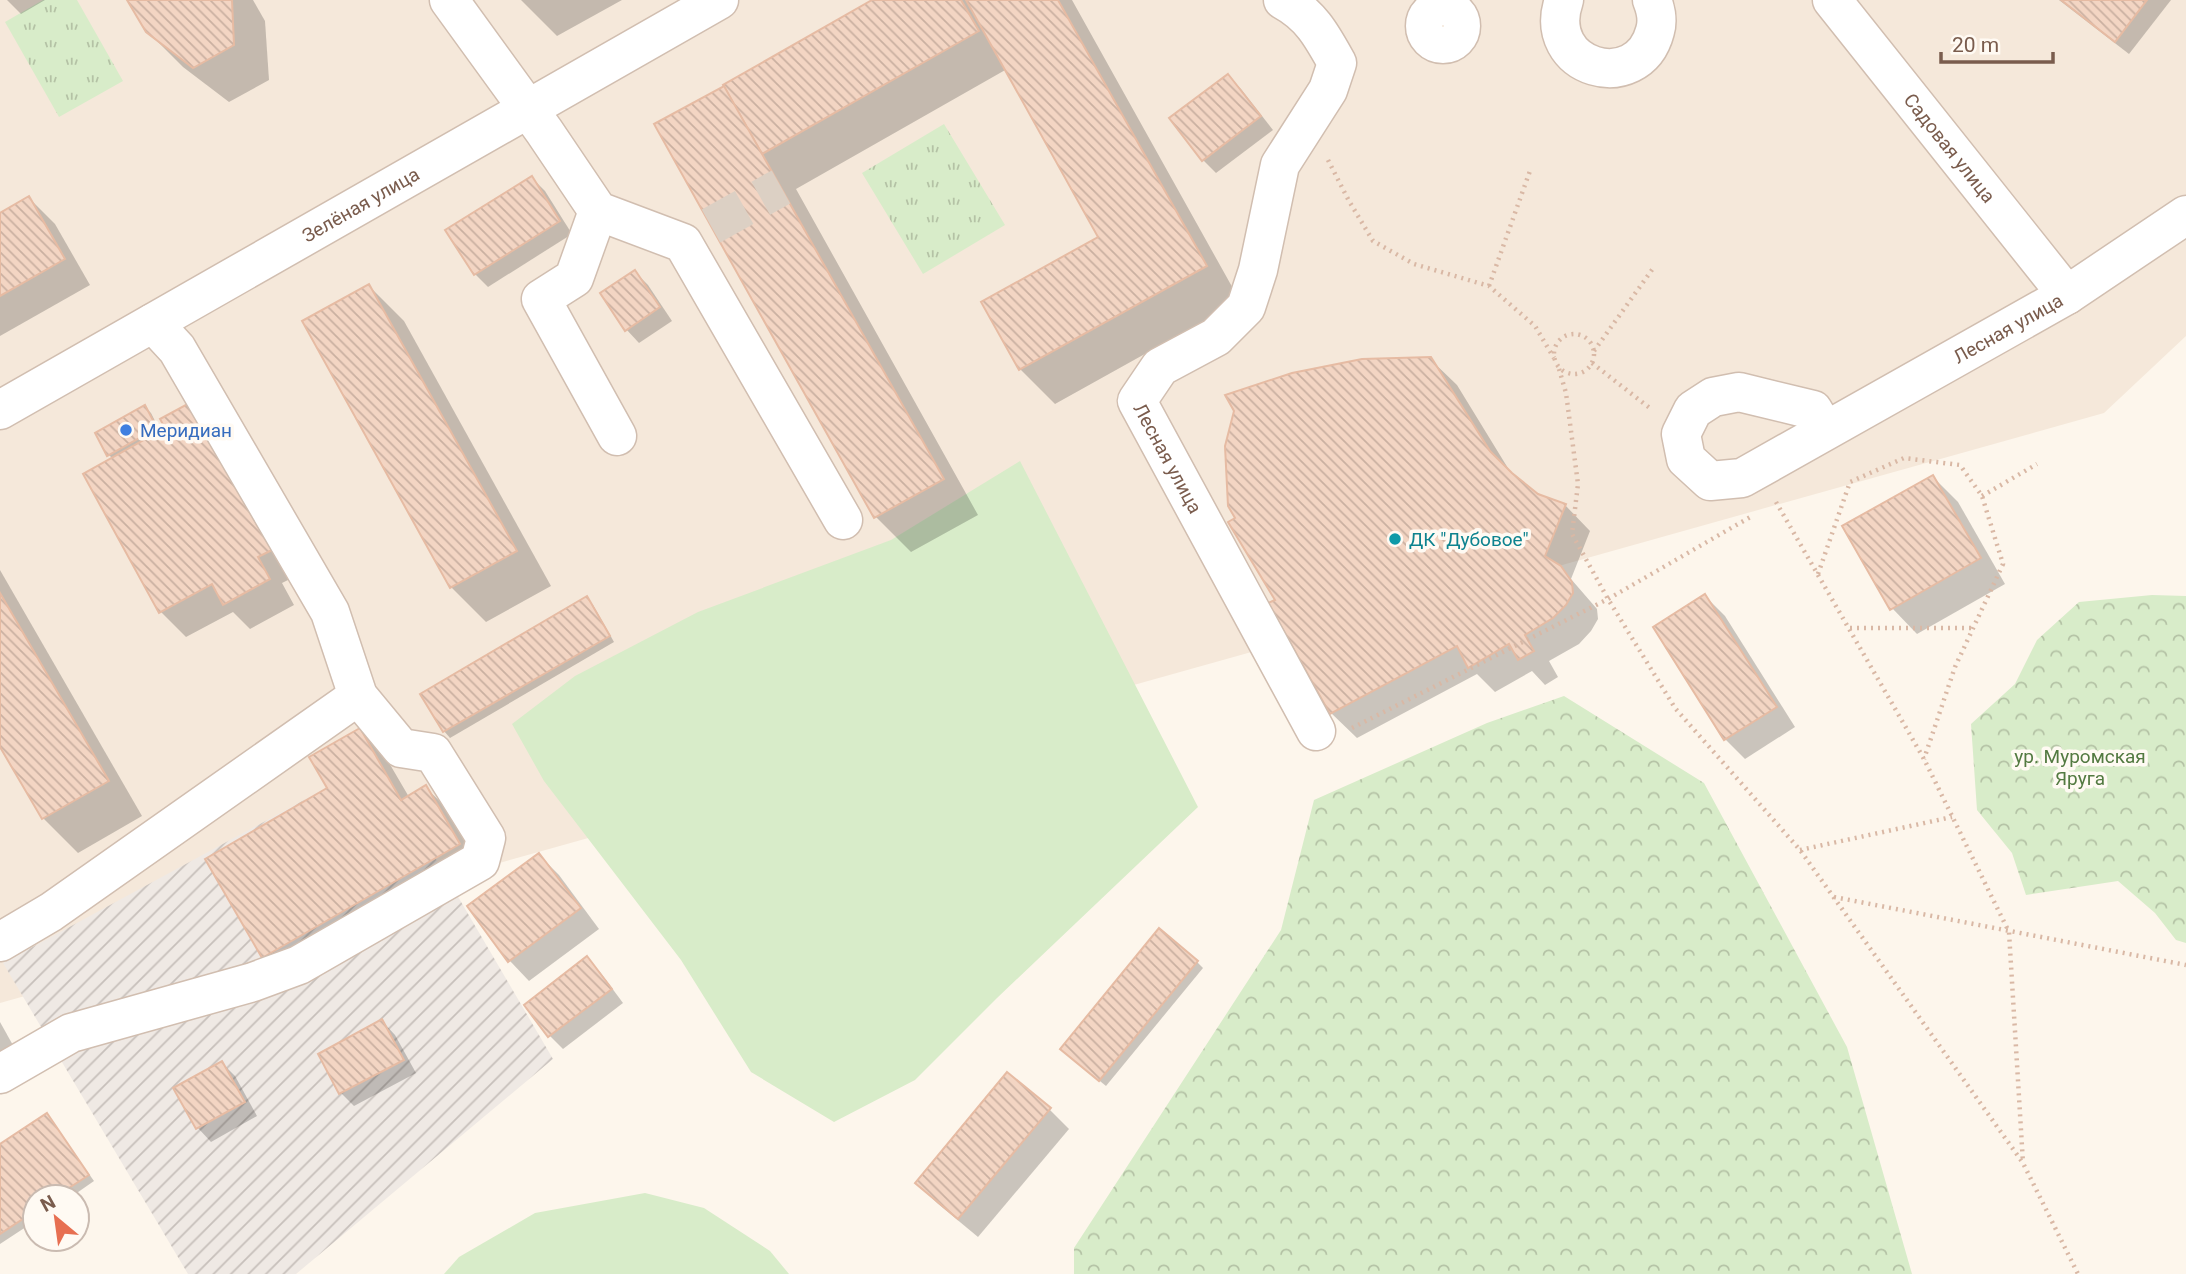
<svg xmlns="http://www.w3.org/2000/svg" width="2186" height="1274" viewBox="0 0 2186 1274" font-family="Roboto,sans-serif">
  <defs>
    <pattern id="industrial-furrows" width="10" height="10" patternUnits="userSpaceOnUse" patternTransform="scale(1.75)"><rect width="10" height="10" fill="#efe9e4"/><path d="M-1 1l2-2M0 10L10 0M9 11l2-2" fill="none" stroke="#c7c0bb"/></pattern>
    <pattern id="forest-crowns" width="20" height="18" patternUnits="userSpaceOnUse" patternTransform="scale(1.75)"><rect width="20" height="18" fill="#d8ecc9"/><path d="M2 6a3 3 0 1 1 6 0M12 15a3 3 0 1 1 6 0" fill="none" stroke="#b4c2a5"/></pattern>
    <pattern id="park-tufts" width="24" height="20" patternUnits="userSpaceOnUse" patternTransform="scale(1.75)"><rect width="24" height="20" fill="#d8ecc9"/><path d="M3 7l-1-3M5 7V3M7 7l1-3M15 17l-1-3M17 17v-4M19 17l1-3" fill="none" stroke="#b4c2a5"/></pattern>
    <pattern id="building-back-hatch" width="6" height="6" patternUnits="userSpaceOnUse" patternTransform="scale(1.75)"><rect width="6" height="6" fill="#f3d5c3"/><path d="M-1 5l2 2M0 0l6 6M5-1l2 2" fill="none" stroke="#cab0a1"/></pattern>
  </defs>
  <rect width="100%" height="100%" fill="#fdf6ec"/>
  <path fill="#f5e8da" d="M0 0H2186V336L2104 413 0 1003Z"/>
  <path fill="url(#industrial-furrows)" d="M378 760 553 1059 296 1274H188L3 963Z"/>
  <g fill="#d8ecc9">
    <path d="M1020 461 1198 807 997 998 915 1080 834 1122 751 1072 681 960 544 781 512 724 575 676 698 612 891 540Z"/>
    <path d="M645 1193 704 1208 770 1251 789 1274H444L459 1257 535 1213Z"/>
  </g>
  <g fill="url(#forest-crowns)">
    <path d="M2152 595 2186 596V943L2176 940 2155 913 2118 881 2026 895 2012 853 1977 810 1971 724 2015 684 2037 640 2079 602Z"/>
    <path d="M1564 696 1704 783 1847 1047 1912 1274H1074V1248L1281 930 1314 800 1487 723Z"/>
  </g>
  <g fill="url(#park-tufts)">
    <path d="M43 0H77L123 81 59 117 5 22Z"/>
    <path d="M944 124 1005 225 923 274 862 173Z"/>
  </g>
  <g fill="#0003">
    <path d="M7 0H45L21 14Z"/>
    <path d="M129 0H253L265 21 269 80 229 102 183 67 147 31Z"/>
    <path d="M521 0H622L557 36Z"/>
    <path d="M876 0H1072L1240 301 1055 404 1020 369 983 303 1101 238 1007 69 796 189 978 515 911 552 876 517 656 125Z"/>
    <path d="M2059 0H2171L2129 54Z"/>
    <path d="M1228 76 1241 89 1273 130 1216 173 1203 160Z"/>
    <path d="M532 178 545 191 572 234 488 287 475 274Z"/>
    <path d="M29 198 55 224 90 285 0 336V215Z"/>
    <path d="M635 272 648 285 672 321 639 343 626 329Z"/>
    <path d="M369 286 404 321 551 586 486 622 451 587Z"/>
    <path d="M1430 359 1457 385 1514 478 1537 495 1565 505 1590 531 1571 579 1597 609 1598 619 1591 631 1579 644 1549 661 1558 677 1545 685 1532 671 1495 692 1477 674 1357 738 1331 713 1277 600Z"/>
    <path d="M145 407 151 413 161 433 298 575 282 583 294 605 250 629 233 612 186 637 161 612 113 459 109 455Z"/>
    <path d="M1933 477 1958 502 2005 584 1917 634 1892 608Z"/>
    <path d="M0 570 142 816 78 853 43 818 0 743Z"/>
    <path d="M1705 596 1725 616 1795 727 1745 759 1725 739Z"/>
    <path d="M587 599 593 605 614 642 450 738 444 731Z"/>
    <path d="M359 730 385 756 409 797 426 788 452 813 484 870 289 982 263 957 330 789Z"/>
    <path d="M539 855 559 875 599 929 529 981 510 961 469 907Z"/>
    <path d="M587 958 600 972 623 1003 563 1049 550 1036 526 1005Z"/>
    <path d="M1197 962 1203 968 1106 1086 1068 1055Z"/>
    <path d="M382 1021 395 1035 416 1073 354 1106 341 1093Z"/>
    <path d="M0 1022 14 1047 0 1055Z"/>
    <path d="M222 1063 235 1076 257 1116 211 1142 198 1128 176 1089Z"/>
    <path d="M1049 1109 1069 1129 978 1237 937 1203 917 1183Z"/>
    <path d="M47 1115 94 1181 71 1197H35V1221L0 1244V1146Z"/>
  </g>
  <g fill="url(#building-back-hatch)" stroke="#e6bba3" stroke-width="2">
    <path d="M127 0H232L234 45 193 68 146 32Z"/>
    <path d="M872 0H961L979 31 762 154 723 85Z"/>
    <path d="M966 0H1058L1207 266 1019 370 981 302 1098 237Z"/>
    <path d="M2061 0H2147L2115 42Z"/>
    <path d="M1228 74 1261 116 1202 161 1169 118Z"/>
    <path d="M724 86 944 479 874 518 654 124Z"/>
    <path d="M532 176 560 221 474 275 445 230Z"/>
    <path d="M29 196 65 259 0 296V213Z"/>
    <path d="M635 270 660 307 625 331 600 293Z"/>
    <path d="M369 284 517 551 450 588 302 321Z"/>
    <path d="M1431 357 1490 451 1512 473 1538 494 1566 504 1545 556 1561 566 1572 582 1573 593 1566 605 1553 618 1525 635 1534 651 1518 660 1509 644 1468 668 1457 646 1330 714 1268 603 1275 600 1228 522 1235 518 1228 506 1225 446 1234 411 1225 395 1292 373 1362 359Z"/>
    <path d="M193 401 274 549 258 557 270 579 223 605 212 584 159 613 83 474 165 428 160 419Z"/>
    <path d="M145 405 157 428 107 456 95 433Z"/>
    <path d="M1933 475 1981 558 1890 610 1842 526Z"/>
    <path d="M0 593 109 781 42 819 0 747Z"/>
    <path d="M1705 594 1777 707 1724 740 1653 627Z"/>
    <path d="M587 596 610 636 443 732 420 694Z"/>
    <path d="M360 728 401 800 426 785 460 844 262 958 205 859 327 788 309 757Z"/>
    <path d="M539 853 581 908 508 962 467 906Z"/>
    <path d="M1159 928 1198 961 1099 1081 1060 1049Z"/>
    <path d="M587 956 612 989 548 1037 524 1005Z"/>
    <path d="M382 1019 404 1060 339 1094 318 1054Z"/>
    <path d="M222 1061 245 1102 196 1129 173 1088Z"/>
    <path d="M1007 1072 1051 1108 958 1219 915 1183Z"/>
    <path d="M47 1113 89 1175 55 1197H35V1211L0 1234V1144Z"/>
  </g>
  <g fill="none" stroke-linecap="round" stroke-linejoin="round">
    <path stroke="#dcd0c4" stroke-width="38" stroke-dasharray="38 19" stroke-linecap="butt" d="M711 226 781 187"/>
    <g stroke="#d1beb0" stroke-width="41">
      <g id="minor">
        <path d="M449 0 544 131 598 211 683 243 843 520"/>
        <path id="s1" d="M1283 0C1311 15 1322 36 1337 63L1328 90 1280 165 1258 270 1246 307 1216 337 1160 367 1137 401 1316 731"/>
        <path d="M1564 0C1540 69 1638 96 1655 31 1658 21 1656 10 1652 0"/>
        <path id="s2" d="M1832 0 2067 295"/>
        <circle cx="1443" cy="26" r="18"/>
        <path d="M598 211 574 278 541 299 617 436"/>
        <path id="s3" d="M0 410 719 0"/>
        <path id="s4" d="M1825 430 1813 410 1739 392 1713 397 1693 410 1681 434 1686 459 1710 481 1742 478 2067 295 2186 215"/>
        <path d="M0 942 51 912 358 696"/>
        <path d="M0 1074 71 1033 253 982 299 965 480 861 486 838 433 753 401 748 358 696 330 612 177 349 153 323"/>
      </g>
    </g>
    <g stroke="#d9b8a5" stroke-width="4.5" stroke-dasharray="2 5" stroke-linecap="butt">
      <path d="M1328 160 1349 201 1373 241 1414 264 1489 286 1535 326 1554 358"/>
      <path d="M1489 286 1531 168"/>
      <circle cx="1574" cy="354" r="20"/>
      <path d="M1594 351 1654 267"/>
      <path d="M1592 363 1651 409"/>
      <path d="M1559 369 1566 393 1578 484 1572 534 1608 599 1675 708 1800 850 2023 1163 2078 1274"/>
      <path d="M1982 496 2037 464"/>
      <path d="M1776 502 1924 759 2009 932 2023 1163"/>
      <path d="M1818 574 1850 482 1904 458 1960 465 1982 496 2003 564 1955 667 1924 759"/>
      <path d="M1850 628H1974"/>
      <path d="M1352 728 1608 599 1752 516"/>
      <path d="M1800 850 1952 817"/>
      <path d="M1834 897 2186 965"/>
    </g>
    <use href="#minor" stroke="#fff" stroke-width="38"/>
  </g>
  <circle fill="#3f7fe0" stroke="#fffaf3" stroke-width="2.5" cx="126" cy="430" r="7"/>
  <circle fill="#0f9aa8" stroke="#fffaf3" stroke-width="2.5" cx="1395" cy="539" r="7"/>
  <g text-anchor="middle" stroke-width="7" stroke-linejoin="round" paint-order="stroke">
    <g font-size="19" fill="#7a5c4d" stroke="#fffaf3">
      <text dy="7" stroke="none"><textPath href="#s2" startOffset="189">Садовая улица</textPath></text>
      <text dy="7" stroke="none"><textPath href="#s3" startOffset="415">Зелёная улица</textPath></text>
      <text dy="7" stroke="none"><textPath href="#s4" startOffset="572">Лесная улица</textPath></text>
      <text dy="7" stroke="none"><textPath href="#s1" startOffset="560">Лесная улица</textPath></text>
    </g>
    <g font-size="19" fill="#366cbe" stroke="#fffaf3" text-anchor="start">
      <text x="140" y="437">Меридиан</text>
    </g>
    <g font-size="19" fill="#0d838f" stroke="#fffaf3" text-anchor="start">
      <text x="1409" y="546">ДК "Дубовое"</text>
    </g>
    <g font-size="19" fill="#537a41" stroke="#fffaf3">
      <text x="2080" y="763">ур. Муромская<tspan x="2080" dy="22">Яруга</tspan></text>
    </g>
  </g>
  <g transform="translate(56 1218) rotate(331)"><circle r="33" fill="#fffaf3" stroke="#cabbb1" stroke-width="2"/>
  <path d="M0-5L12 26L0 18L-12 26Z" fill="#e76f51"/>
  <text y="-10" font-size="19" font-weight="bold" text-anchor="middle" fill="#7a5c4d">N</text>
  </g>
  <path d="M1941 52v10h112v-10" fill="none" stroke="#7a5c4d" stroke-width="3.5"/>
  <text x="1952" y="52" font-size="21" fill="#7a5c4d" stroke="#fffaf3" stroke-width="5" paint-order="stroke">20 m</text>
</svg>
